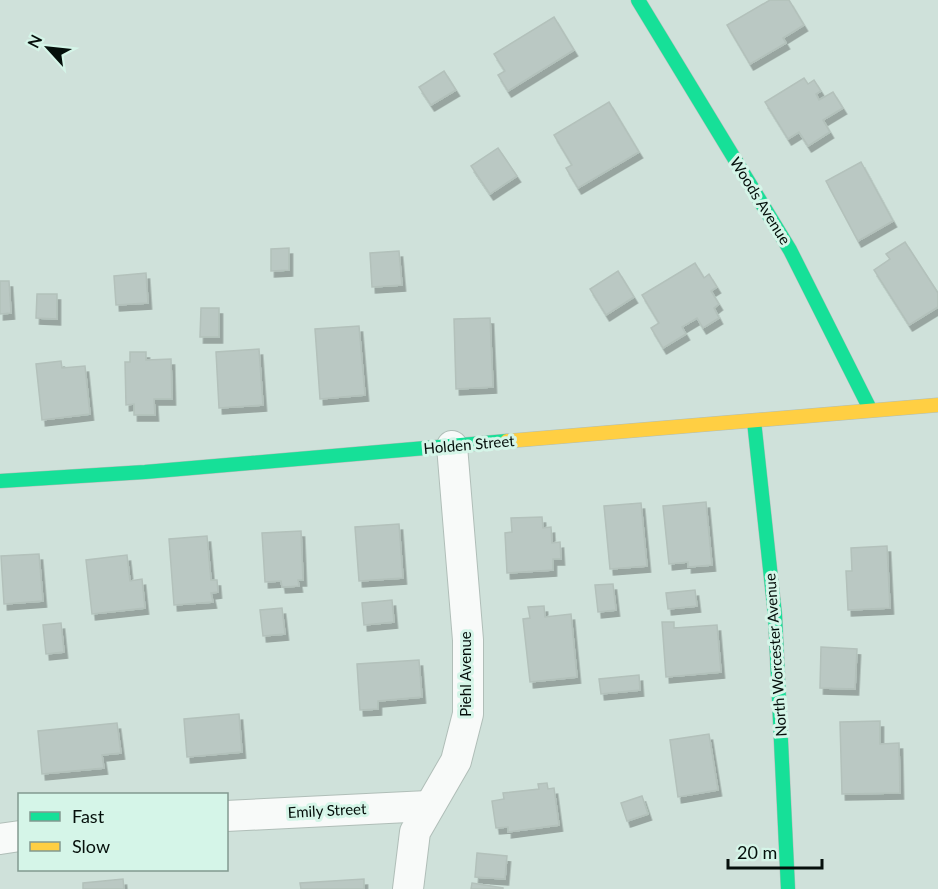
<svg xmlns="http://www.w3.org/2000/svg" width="938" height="889" viewBox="0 0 938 889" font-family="Lato,sans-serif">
  <defs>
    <filter id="shadow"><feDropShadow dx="3.5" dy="6" stdDeviation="0" flood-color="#0004"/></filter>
  </defs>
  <rect width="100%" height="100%" fill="#cfe1da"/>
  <g fill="#bac8c3" stroke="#b3c1bb" stroke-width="1.5" filter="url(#shadow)">
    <path d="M770 0H789L804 25 783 38 786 43 750 64 727 25Z"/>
    <path d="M554 17 574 50 508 91 498 75 505 71 494 54Z"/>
    <path d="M444 71 456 90 431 105 419 87Z"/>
    <path d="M804 78 808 84 814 80 821 91 816 94 819 100 833 92 843 108 823 120 830 132 808 146 799 132 788 139 765 102Z"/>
    <path d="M609 102 639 152 578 188 566 168 572 165 554 135Z"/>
    <path d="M498 148 517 176 490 194 471 166Z"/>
    <path d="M861 162 893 221 858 241 826 181Z"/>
    <path d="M905 242 938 293V307L909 325 874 270 890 259 886 254Z"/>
    <path d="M289 248V270L271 271V249Z"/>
    <path d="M399 251 402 285 372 287 370 253Z"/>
    <path d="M695 263 704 278 709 274 717 287 711 291 719 304 714 308 719 318 703 328 697 318 682 327 686 334 663 348 651 328 659 323 642 295Z"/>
    <path d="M618 271 634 297 606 315 590 289Z"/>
    <path d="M146 273 148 303 116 305 114 276Z"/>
    <path d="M0 281H9L11 313 0 314Z"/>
    <path d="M37 294H57V319L36 318Z"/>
    <path d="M201 308H219V337H200Z"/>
    <path d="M490 318 493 387 456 389 454 319Z"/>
    <path d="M359 326 365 395 320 399 315 329Z"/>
    <path d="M259 349 263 405 219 408 216 352Z"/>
    <path d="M130 352H146V360L171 359 172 399H154L155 415H134V404L126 405 125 362H130Z"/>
    <path d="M61 361 62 368 85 366 90 414 42 420 36 364Z"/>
    <path d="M706 502 712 565 688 567V562L669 564 663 506Z"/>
    <path d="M641 503 647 566 610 569 604 506Z"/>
    <path d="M542 517 543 528 551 527 552 543 560 542 561 559H553V570L507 573 505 533 512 532 511 518Z"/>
    <path d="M399 524 403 578 359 581 355 527Z"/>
    <path d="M301 531 303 580H298L299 586 282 587 281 581 265 582 262 533Z"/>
    <path d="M207 536 211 580H217L218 592 211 593 213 602 174 605 169 539Z"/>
    <path d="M887 546 890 608 848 610 846 571H852L851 548Z"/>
    <path d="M39 554 43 601 4 604 1 556Z"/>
    <path d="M127 555 130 581 142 579 145 608 92 614 86 560Z"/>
    <path d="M613 584 616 610 598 612 595 585Z"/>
    <path d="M695 590 697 606 668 609 666 593Z"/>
    <path d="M392 600 394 622 364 625 362 603Z"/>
    <path d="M544 606 545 617 571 614 577 677 530 682 523 619 530 618 528 607Z"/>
    <path d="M282 608 285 634 263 636 260 610Z"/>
    <path d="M662 622H674V628L717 625 721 672 666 677Z"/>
    <path d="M61 623 64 652 46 654 43 625Z"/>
    <path d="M821 647 857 649 855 689 820 688Z"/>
    <path d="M419 660 422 697 378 701V709L360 710 357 664Z"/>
    <path d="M639 675 640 690 601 694 599 679Z"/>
    <path d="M239 714 242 752 187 757 184 719Z"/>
    <path d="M880 721V744L899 743 900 793 842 794 840 722Z"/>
    <path d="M117 723 121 753 102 755 104 768 42 774 38 731Z"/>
    <path d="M709 734 718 790 678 797 670 740Z"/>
    <path d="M547 783 548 789 554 788 559 825 508 832V827L496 828 492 801 504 799 503 793 539 789 538 784Z"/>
    <path d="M642 796 648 814 627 821 621 803Z"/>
    <path d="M477 853 507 856 505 879 475 877Z"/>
    <path d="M123 879 124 889H83V883Z"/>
    <path d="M364 879V889H301L300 883Z"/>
    <path d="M472 883 503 888V889H471Z"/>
  </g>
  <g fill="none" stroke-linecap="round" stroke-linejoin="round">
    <g stroke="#b0beb8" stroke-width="32">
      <g id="street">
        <path d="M226 816 428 806"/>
        <path d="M0 839 20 836"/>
        <path d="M408 889 415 832 456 761 468 714V640L452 446"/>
      </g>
    </g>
    <g stroke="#b0beb8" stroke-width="15">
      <g id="fast">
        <path d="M638 0 790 250 870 409"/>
        <path d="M754 421 775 615 788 889"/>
        <path d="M0 481 145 472 507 441"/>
      </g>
    </g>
    <g stroke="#b0beb8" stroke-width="15">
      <path id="slow" d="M507 441 938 405"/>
    </g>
    <use href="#street" stroke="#f8faf9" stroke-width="30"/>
    <use href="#fast" stroke="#16e098" stroke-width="14"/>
    <use href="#slow" stroke="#ffcf43" stroke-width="14"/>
  </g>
  <g text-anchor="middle" stroke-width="6" stroke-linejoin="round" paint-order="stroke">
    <g font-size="15" fill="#050f0b" stroke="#d5f5e8">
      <text transform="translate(760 201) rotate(58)" y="5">Woods Avenue</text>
      <text transform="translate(469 445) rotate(-5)" y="5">Holden Street</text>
      <text transform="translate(776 655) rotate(-94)" y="5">North Worcester Avenue</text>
      <text transform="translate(466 674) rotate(-90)" y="5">Piehl Avenue</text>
      <text transform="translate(327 811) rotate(-3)" y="5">Emily Street</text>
    </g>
  </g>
  <rect x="18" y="793" width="210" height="78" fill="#d5f5e8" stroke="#829990" stroke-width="1.5"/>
  <rect x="30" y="812" width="30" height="9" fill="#16e098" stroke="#829990" stroke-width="1.5"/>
  <text x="72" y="823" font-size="18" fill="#050f0b">Fast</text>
  <rect x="30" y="842" width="30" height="9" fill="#ffcf43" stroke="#829990" stroke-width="1.5"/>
  <text x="72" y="853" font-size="18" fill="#050f0b">Slow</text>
  <g transform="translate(48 48) rotate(297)" stroke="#d5f5e8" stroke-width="4.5" paint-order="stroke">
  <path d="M0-4.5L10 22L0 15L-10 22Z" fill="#050f0b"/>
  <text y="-9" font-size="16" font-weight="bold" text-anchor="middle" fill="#050f0b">N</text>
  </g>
  <path d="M728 859v9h94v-9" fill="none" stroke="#050f0b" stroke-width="3"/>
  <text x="737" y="859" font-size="18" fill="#050f0b" stroke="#d5f5e8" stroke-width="4.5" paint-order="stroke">20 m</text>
</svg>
